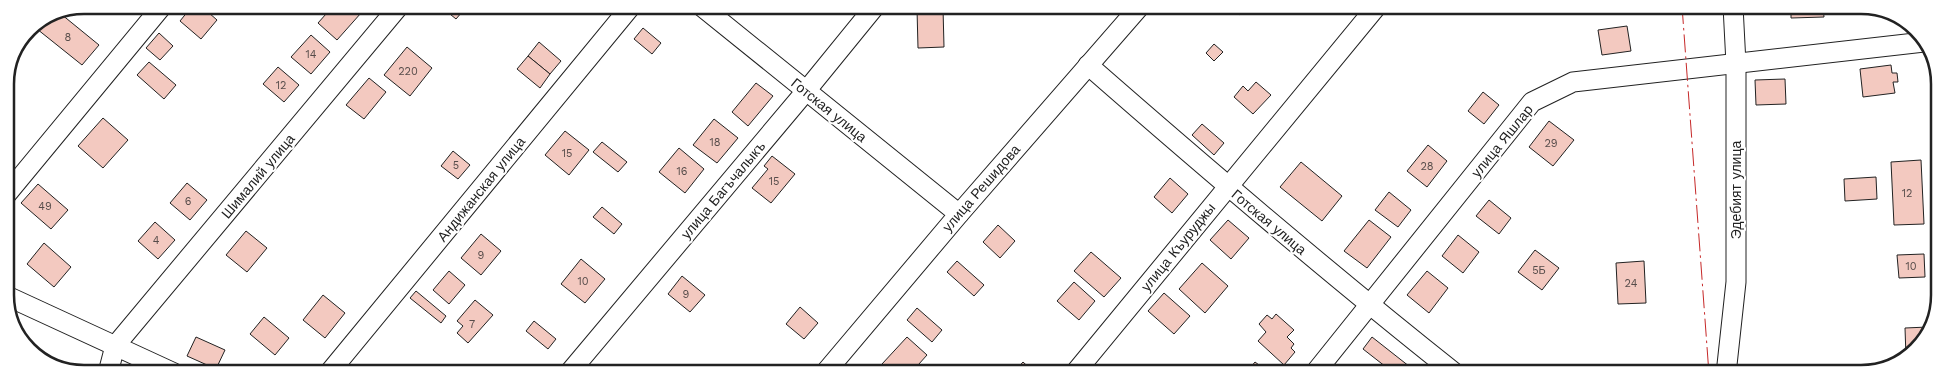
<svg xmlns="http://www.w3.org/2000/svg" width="1945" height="379" viewBox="0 0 1945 379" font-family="'Work Sans',sans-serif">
  <rect width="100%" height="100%" fill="#fff"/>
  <g fill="#f3c9c0" stroke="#222">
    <path d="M193 5H200L217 20 201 39 180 21Z"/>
    <path d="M334 5H352L361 13 337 40 318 23Z"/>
    <path d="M439 5H468L456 19Z"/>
    <path d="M1229 5H1248L1240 15Z"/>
    <path d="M1791 6H1823L1824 17 1791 18Z"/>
    <path d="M943 8 944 47 918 48 917 9Z"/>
    <path d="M61 14 99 45 82 65 37 29 43 22Z"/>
    <path d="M1627 26 1631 51 1602 55 1598 30Z"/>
    <path d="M643 28 661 43 652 54 634 39Z"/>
    <path d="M159 33 173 46 160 60 146 48Z"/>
    <path d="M311 35 330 52 311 74 291 57Z"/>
    <path d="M539 42 561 61 550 74 528 56Z"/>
    <path d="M1214 44 1223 52 1214 61 1206 53Z"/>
    <path d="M407 47 432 68 410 96 384 75Z"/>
    <path d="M528 56 550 74 540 88 517 69Z"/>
    <path d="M149 62 176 85 164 99 137 75Z"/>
    <path d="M1891 65 1892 73H1897L1898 82H1893L1895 93 1863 97 1860 69Z"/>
    <path d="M278 67 299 85 284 102 263 84Z"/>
    <path d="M369 78 386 92 364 119 346 105Z"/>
    <path d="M1785 79 1786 104 1756 105 1755 80Z"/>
    <path d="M1256 82 1271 95 1253 114 1234 97 1243 86 1248 91Z"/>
    <path d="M756 83 773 96 748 126 732 112Z"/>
    <path d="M1483 92 1499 105 1484 124 1468 111Z"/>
    <path d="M103 118 128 140 103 168 78 146Z"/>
    <path d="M714 119 738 138 717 163 693 145Z"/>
    <path d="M1549 121 1574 140 1553 166 1529 147Z"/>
    <path d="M1202 124 1224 143 1214 155 1192 135Z"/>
    <path d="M565 131 589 150 569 175 545 155Z"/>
    <path d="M602 142 627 162 618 172 593 152Z"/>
    <path d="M1428 145 1447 161 1427 187 1407 171Z"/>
    <path d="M679 148 704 169 685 193 659 172Z"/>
    <path d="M453 151 470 165 458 179 441 166Z"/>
    <path d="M772 156 795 174 771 203 752 188 768 169 764 166Z"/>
    <path d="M1921 160 1924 224 1894 225 1891 162Z"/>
    <path d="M1301 162 1342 196 1322 221 1280 187Z"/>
    <path d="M1876 177 1877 199 1845 201 1844 179Z"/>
    <path d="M1170 178 1188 194 1172 213 1154 197Z"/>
    <path d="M187 183 207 200 190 220 170 203Z"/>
    <path d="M38 184 68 210 51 229 21 203Z"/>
    <path d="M1389 192 1411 210 1398 227 1375 210Z"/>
    <path d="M1489 200 1511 218 1499 234 1476 216Z"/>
    <path d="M602 207 622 224 614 234 593 217Z"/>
    <path d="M1228 220 1249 238 1231 259 1210 240Z"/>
    <path d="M1369 220 1391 237 1367 268 1344 251Z"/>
    <path d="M155 222 175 240 158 259 138 241Z"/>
    <path d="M998 225 1015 241 1000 258 983 242Z"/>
    <path d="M246 231 267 248 247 272 226 255Z"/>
    <path d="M481 234 501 251 481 275 461 258Z"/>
    <path d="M1458 235 1479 252 1463 273 1442 256Z"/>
    <path d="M44 243 71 267 54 287 27 264Z"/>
    <path d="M1535 250 1559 268 1542 290 1518 272Z"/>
    <path d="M1091 252 1121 278 1104 297 1074 271Z"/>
    <path d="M1924 254 1925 277 1899 278 1897 255Z"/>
    <path d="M581 259 605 279 585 303 561 284Z"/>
    <path d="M957 261 984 285 974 296 947 272Z"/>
    <path d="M1644 261 1646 303 1618 304 1616 263Z"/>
    <path d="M1202 263 1228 286 1205 313 1179 289Z"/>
    <path d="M449 271 465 285 449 304 433 290Z"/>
    <path d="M1427 271 1448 288 1429 313 1407 295Z"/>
    <path d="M682 276 705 295 690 312 668 294Z"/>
    <path d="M1074 282 1095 301 1079 320 1057 301Z"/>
    <path d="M416 291 446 316 441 323 410 298Z"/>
    <path d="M1164 293 1190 316 1174 334 1148 311Z"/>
    <path d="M323 295 345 313 325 338 303 320Z"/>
    <path d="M475 300 493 315 468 343 457 333 463 326 457 321Z"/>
    <path d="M800 307 818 323 804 339 786 324Z"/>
    <path d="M917 308 942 330 932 342 907 320Z"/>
    <path d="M1276 314 1294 330 1287 337 1294 344 1291 348 1295 352 1284 365 1258 341 1266 332 1259 324 1267 315 1272 319Z"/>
    <path d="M264 317 289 338 275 355 250 334Z"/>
    <path d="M534 321 556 339 548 349 526 331Z"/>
    <path d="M1928 327 1913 354 1906 357 1905 328Z"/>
    <path d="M196 337 225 350 216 369 187 356Z"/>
    <path d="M907 337 927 355 910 374H893L882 364Z"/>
    <path d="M1372 337 1419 374H1395L1363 349Z"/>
    <path d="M1023 362 1036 374H1012Z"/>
    <path d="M1255 362 1271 374H1245Z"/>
  </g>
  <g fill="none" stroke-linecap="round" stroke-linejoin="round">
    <g stroke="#222" stroke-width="21">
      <g id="minor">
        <path d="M700 5 959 214"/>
        <path d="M1088 65C1208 170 1330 274 1456 374"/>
        <path d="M6 195 163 5"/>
        <path d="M7 296 174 373"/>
        <path d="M108 373 115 346 400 5"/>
        <path d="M329 373 632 5"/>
        <path d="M569 373 806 91 876 5"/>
        <path d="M824 374 959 214 1141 5"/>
        <path d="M1074 374 1377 6"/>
        <path d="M1314 374 1532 102 1573 82 1924 42"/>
        <path d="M1726 374 1736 282V64L1733 6"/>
      </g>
    </g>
    <use href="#minor" stroke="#fff" stroke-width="19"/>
    <path stroke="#c62828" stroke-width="1" stroke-dasharray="18 4 2.5 4" stroke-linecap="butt" d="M1682 6 1709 374"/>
  </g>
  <g text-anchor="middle" stroke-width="4" stroke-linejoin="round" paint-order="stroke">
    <g font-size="11" fill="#564c4a">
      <text x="68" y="41">8</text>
      <text x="311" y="58">14</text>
      <text x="408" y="75">220</text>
      <text x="281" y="89">12</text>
      <text x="715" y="146">18</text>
      <text x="1551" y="147">29</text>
      <text x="567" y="157">15</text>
      <text x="456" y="169">5</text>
      <text x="1427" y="170">28</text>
      <text x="682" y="175">16</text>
      <text x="774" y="185">15</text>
      <text x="1907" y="197">12</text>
      <text x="188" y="205">6</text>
      <text x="45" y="210">49</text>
      <text x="156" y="244">4</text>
      <text x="481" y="259">9</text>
      <text x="1911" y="270">10</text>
      <text x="1539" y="274">5Б</text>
      <text x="583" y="285">10</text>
      <text x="1631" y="287">24</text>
      <text x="686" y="298">9</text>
      <text x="472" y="328">7</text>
    </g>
    <g font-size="14" fill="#222" stroke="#fff">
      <text transform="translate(829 110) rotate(39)" y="5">Готская улица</text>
      <text transform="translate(1502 141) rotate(-51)" y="5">улица Яшлар</text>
      <text transform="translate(258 176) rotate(-50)" y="5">Шималий улица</text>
      <text transform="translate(981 188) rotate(-49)" y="5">улица Решидова</text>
      <text transform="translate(481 189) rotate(-51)" y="5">Андижанская улица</text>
      <text transform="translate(723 190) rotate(-50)" y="5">улица Багъчалыкъ</text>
      <text transform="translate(1736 190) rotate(-90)" y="5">Эдебият улица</text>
      <text transform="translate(1269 222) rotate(40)" y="5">Готская улица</text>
      <text transform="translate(1178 247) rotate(-51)" y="5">улица Къуруджы</text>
    </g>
  </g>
  <path d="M0 0H1945V379H0ZM84 14H1861A70 70 0 0 1 1931 84V295A70 70 0 0 1 1861 365H84A70 70 0 0 1 14 295V84A70 70 0 0 1 84 14Z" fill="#fff" fill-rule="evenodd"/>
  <path fill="none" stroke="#222" stroke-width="2.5" d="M84 14H1861A70 70 0 0 1 1931 84V295A70 70 0 0 1 1861 365H84A70 70 0 0 1 14 295V84A70 70 0 0 1 84 14Z"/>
</svg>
